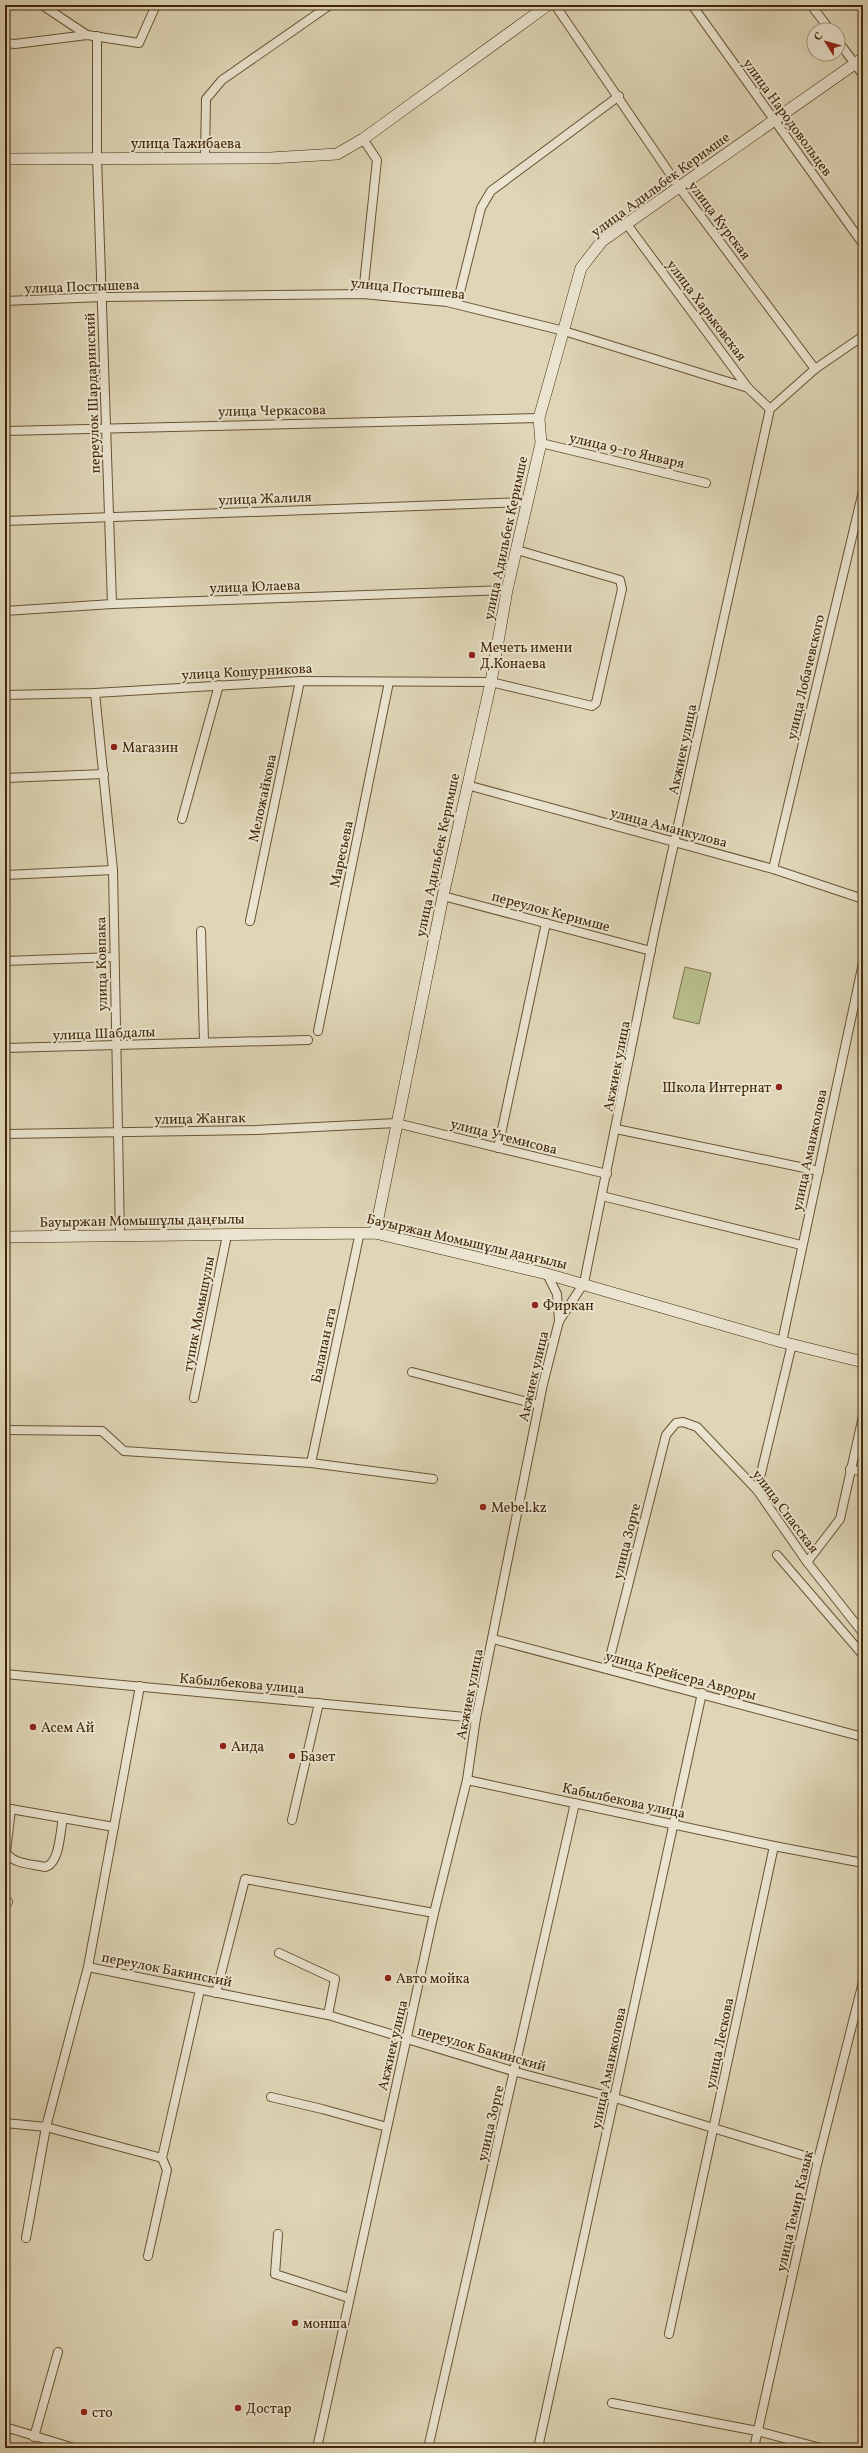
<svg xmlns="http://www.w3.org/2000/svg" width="868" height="2453" viewBox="0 0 868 2453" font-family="Vollkorn,serif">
  <rect width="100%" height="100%" fill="#dfd6b7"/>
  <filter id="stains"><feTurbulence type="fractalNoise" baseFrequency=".005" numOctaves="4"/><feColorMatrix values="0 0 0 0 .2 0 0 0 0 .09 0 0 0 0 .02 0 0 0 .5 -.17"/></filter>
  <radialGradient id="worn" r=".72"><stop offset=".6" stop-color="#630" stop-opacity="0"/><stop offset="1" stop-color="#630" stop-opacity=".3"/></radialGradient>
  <path fill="#b7bc8a" stroke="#7c7248" d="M685 967 711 973 699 1024 673 1018Z"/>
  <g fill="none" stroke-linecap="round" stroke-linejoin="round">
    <g stroke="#685332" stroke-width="10">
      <g id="street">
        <path d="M42 5 87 35"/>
        <path d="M555 5 679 187 815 369"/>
        <path d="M692 5 863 244"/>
        <path d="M811 5 830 30"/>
        <path d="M97 36V157L112 604"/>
        <path d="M838 41 863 75"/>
        <path d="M5 43 15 44 87 35 139 43 156 5"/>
        <path d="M205 157 206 99 222 80 330 5"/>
        <path d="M626 223 748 388 770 409"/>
        <path d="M363 294 377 160 363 139"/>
        <path d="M5 301 102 297 363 294 447 302 564 331 748 388"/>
        <path d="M457 304 481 208 491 191 619 96"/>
        <path d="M5 431 539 418"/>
        <path d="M541 443 706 483"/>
        <path d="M5 521 526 502"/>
        <path d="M5 611 112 604 507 590"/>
        <path d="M95 693 113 870 120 1236"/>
        <path d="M5 695 95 693 300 681 491 682 592 706 596 703 622 589 620 580 517 550"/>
        <path d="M5 778 104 774"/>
        <path d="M467 785 773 869 863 899"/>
        <path d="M182 819 219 685"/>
        <path d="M773 869 863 491"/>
        <path d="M5 875 113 870"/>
        <path d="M443 896 651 951"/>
        <path d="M250 921 300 681"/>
        <path d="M201 931 204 1042"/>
        <path d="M5 961 114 957"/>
        <path d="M318 1031 389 682"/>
        <path d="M5 1048 308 1040"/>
        <path d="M616 1129 819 1171"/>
        <path d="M5 1134 256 1130 396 1123 607 1174"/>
        <path d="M498 1148 546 923"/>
        <path d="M602 1196 801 1245"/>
        <path d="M547 1274 557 1294 559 1321"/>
        <path d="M782 1342 863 963"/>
        <path d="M412 1372 539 1405"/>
        <path d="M194 1398 227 1235"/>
        <path d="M5 1430 102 1431 124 1451 311 1463 433 1479"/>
        <path d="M311 1463 360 1232"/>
        <path d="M850 1469 863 1472"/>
        <path d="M757 1490 792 1344"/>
        <path d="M777 1555 863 1655"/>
        <path d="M807 1562 840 1519 863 1416"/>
        <path d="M493 1639 863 1737"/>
        <path d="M607 1669 666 1435 676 1423 683 1422 697 1427 757 1490 807 1562 863 1633"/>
        <path d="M5 1674 476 1718"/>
        <path d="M467 1780 774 1846"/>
        <path d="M5 1808 114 1827"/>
        <path d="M11 1809 6 1852C12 1864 32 1864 45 1867 60 1864 60 1831 63 1818"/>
        <path d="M292 1820 319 1703"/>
        <path d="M5 1902H8"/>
        <path d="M279 1953 335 1979 328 2015"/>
        <path d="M88 1967 328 2015 516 2072 615 2098 818 2160"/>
        <path d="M216 1993 245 1879 434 1913"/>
        <path d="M271 2097 322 2109 387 2127"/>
        <path d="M5 2123 46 2127 162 2158"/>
        <path d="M278 2234 275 2274 349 2298"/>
        <path d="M26 2238 46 2127 88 1967 140 1686"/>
        <path d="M148 2256 167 2170 162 2158 200 1990"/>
        <path d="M669 2334 774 1846 863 1863"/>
        <path d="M612 2403 757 2431 821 2448"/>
        <path d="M5 2427 74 2448"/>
        <path d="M34 2437 58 2352"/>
        <path d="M317 2448 434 1913 467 1780 476 1718 543 1384 559 1321 584 1283 654 934 770 409 815 369 863 336"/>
        <path d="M428 2448 575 1803"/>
        <path d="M538 2448 702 1693"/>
        <path d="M754 2448 818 2160 863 1982"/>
      </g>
    </g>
    <g stroke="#412706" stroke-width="12">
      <g id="secondary">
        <path d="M5 159 270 158 337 154 363 139 548 5"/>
        <path d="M375 1233 443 896 491 682 507 590 541 443 539 418 581 268 602 241 863 58"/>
        <path d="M5 1237 375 1233 547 1274 782 1342 863 1362"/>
      </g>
    </g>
    <use href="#street" stroke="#eae4d0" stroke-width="8"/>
    <use href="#secondary" stroke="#eae4d0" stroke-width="11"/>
  </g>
  <g fill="#8f2418" stroke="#eae4d0" stroke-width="1.5">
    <circle cx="472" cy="655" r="4"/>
    <circle cx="114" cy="747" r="4"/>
    <circle cx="779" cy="1087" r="4"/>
    <circle cx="535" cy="1305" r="4"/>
    <circle cx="483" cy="1507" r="4"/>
    <circle cx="33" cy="1727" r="4"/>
    <circle cx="223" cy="1746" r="4"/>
    <circle cx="292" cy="1756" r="4"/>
    <circle cx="388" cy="1978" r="4"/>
    <circle cx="295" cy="2323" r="4"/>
    <circle cx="238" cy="2408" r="4"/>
    <circle cx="84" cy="2412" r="4"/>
  </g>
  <g text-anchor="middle" stroke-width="4" stroke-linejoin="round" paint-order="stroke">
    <g font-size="14" fill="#412706" stroke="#eae4d0">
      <text transform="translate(788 117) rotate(54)" y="5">улица Народовольцев</text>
      <text x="186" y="148">улица Тажибаева</text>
      <text transform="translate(660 184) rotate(-36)" y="5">улица Адильбек Керимше</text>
      <text transform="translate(720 220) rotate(53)" y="5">улица Курская</text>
      <text transform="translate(82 286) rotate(-2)" y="5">улица Постышева</text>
      <text transform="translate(408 288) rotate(6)" y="5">улица Постышева</text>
      <text transform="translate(707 310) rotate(53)" y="5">улица Харьковская</text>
      <text transform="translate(92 393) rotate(-92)" y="5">переулок Шардаринский</text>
      <text transform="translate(272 410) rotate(-1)" y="5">улица Черкасова</text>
      <text transform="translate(627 450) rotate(13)" y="5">улица 9-го Января</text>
      <text transform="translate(265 498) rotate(-2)" y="5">улица Жалиля</text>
      <text transform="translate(505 538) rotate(-78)" y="5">улица Адильбек Керимше</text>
      <text transform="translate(255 586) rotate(-2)" y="5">улица Юлаева</text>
      <text transform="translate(247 671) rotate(-3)" y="5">улица Кошурникова</text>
      <text transform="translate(805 677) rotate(-77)" y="5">улица Лобачевского</text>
      <text transform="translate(682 749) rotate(-78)" y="5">Акжиек улица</text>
      <text transform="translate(262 798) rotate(-78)" y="5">Меложайкова</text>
      <text transform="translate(669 827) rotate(15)" y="5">улица Аманкулова</text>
      <text transform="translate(341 854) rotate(-78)" y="5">Маресьева</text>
      <text transform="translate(437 855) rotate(-78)" y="5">улица Адильбек Керимше</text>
      <text transform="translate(551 911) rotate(15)" y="5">переулок Керимше</text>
      <text transform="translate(101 964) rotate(-91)" y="5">улица Ковпака</text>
      <text transform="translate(104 1033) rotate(-2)" y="5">улица Шабдалы</text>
      <text transform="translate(616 1066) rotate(-79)" y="5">Акжиек улица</text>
      <text transform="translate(200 1118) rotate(-1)" y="5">улица Жангак</text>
      <text transform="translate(504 1136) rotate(14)" y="5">улица Утемисова</text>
      <text transform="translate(809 1150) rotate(-78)" y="5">улица Аманжолова</text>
      <text transform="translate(142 1220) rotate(-1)" y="5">Бауыржан Момышұлы даңғылы</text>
      <text transform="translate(467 1241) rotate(13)" y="5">Бауыржан Момышұлы даңғылы</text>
      <text transform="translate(198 1314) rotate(-79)" y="5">тупик Момышулы</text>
      <text transform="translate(323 1345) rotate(-78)" y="5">Балапан ата</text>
      <text transform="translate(533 1376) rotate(-77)" y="5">Акжиек улица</text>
      <text transform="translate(786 1511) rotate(53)" y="5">улица Спасская</text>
      <text transform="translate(626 1541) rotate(-76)" y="5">улица Зорге</text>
      <text transform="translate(681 1675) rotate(15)" y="5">улица Крейсера Авроры</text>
      <text transform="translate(242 1683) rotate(5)" y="5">Кабылбекова улица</text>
      <text transform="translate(469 1694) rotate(-79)" y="5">Акжиек улица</text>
      <text transform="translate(624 1800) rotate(12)" y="5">Кабылбекова улица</text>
      <text transform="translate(167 1969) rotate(11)" y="5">переулок Бакинский</text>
      <text transform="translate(719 2043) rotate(-78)" y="5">улица Лескова</text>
      <text transform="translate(392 2045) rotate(-77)" y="5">Акжиек улица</text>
      <text transform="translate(482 2048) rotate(16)" y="5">переулок Бакинский</text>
      <text transform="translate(608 2068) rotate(-78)" y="5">улица Аманжолова</text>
      <text transform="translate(490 2123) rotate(-77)" y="5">улица Зорге</text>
      <text transform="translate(794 2211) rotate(-77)" y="5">улица Темир Казык</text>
    </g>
    <g font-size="14" fill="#412706" stroke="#eae4d0" text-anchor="start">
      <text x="480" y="652">Мечеть имени<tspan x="480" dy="16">Д.Конаева</tspan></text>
      <text x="122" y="752">Магазин</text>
      <text x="771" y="1092" text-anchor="end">Школа Интернат</text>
      <text x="543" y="1310">Фиркан</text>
      <text x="491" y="1512">Mebel.kz</text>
      <text x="41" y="1732">Асем Ай</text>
      <text x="231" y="1751">Аида</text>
      <text x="300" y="1761">Базет</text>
      <text x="396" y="1983">Авто мойка</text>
      <text x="303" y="2328">монша</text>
      <text x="246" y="2413">Достар</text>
      <text x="92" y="2417">сто</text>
    </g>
  </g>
  <rect width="868" height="2453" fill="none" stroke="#dfd6b7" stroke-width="20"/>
  <rect x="6" y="6" width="856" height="2441" fill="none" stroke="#412706" stroke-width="2"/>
  <rect x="10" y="10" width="848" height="2433" fill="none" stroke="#412706"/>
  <g transform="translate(826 42) rotate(307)"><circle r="19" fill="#eae4d0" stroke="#a6987f"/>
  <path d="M0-3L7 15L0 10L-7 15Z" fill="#8f2418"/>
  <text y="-6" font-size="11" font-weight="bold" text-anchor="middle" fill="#412706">С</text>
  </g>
  <rect width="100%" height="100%" filter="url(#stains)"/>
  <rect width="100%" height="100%" fill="url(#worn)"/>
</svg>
